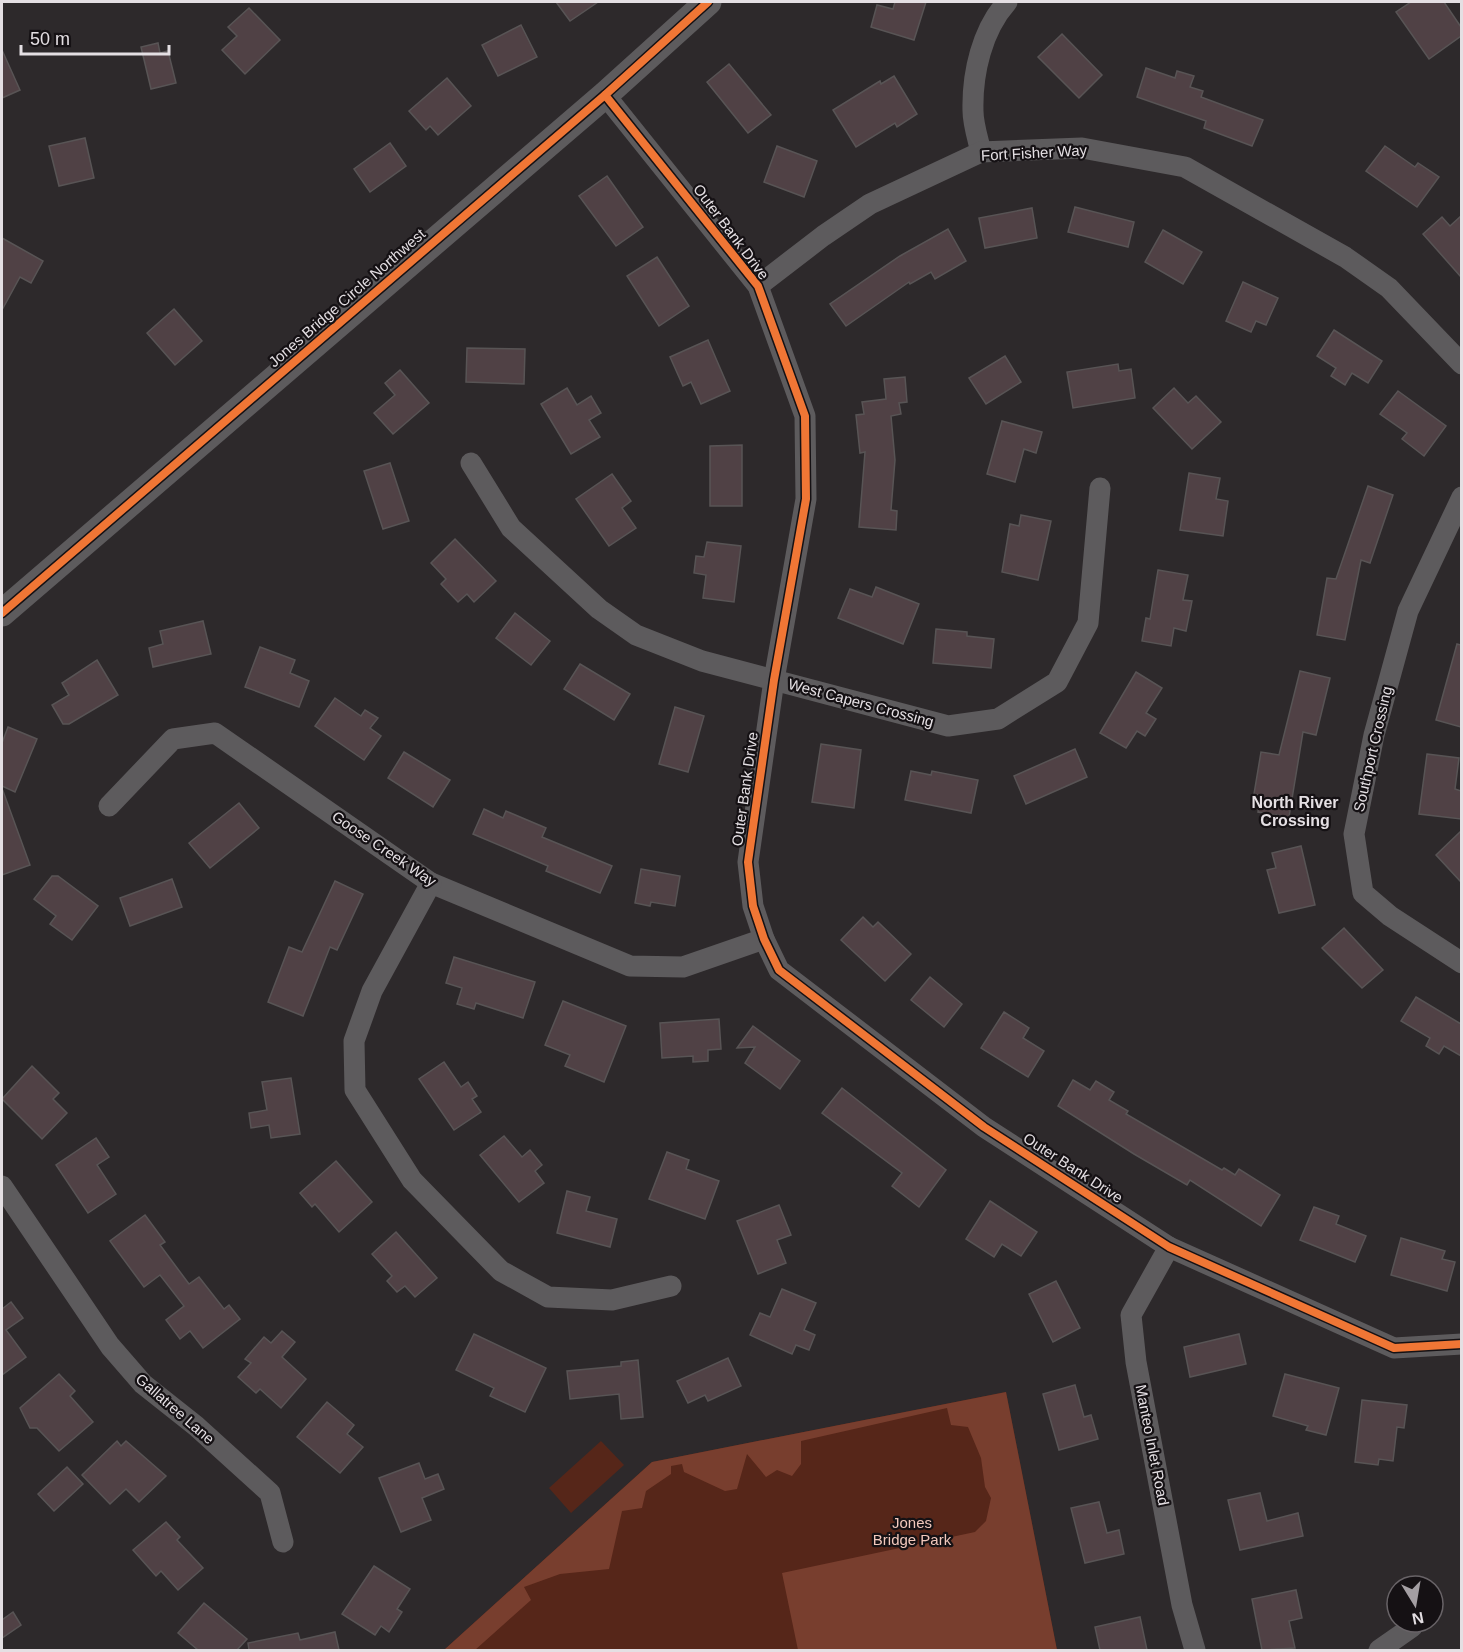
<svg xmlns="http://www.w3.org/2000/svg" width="1463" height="1652" viewBox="0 0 1463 1652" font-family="Helvetica,sans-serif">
  <rect width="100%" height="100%" fill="#2d292b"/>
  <g fill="#562619">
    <path d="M1006 1392 1057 1650H444L652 1462Z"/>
    <path d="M601 1441 624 1465 571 1513 549 1488Z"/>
  </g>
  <path fill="#783e2e" d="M1006 1392 1057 1650H798L782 1573 975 1532 986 1521 991 1498 985 1487 981 1458 968 1427 951 1425 947 1408 801 1441V1464L792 1476 777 1470 766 1477 747 1454 737 1489 725 1491 684 1472 682 1464 671 1466V1474L646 1491 642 1508 622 1511 609 1569 560 1574 524 1587 531 1600 475 1650H444L652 1462Z"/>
  <g fill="#504145" stroke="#585455" stroke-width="1.5">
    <path d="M556 2H598L570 21Z"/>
    <path d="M895 2H926L914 40 871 27 877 5 893 9Z"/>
    <path d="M1411 2H1444L1461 27V36L1429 59 1396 12Z"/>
    <path d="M249 8 280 40 245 74 222 50 237 36 228 27Z"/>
    <path d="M521 25 537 57 498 76 482 45Z"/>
    <path d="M1062 34 1102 75 1079 98 1038 57Z"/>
    <path d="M158 43 160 53 168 51 176 83 151 89 141 47Z"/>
    <path d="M2 50 20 90 2 98Z"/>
    <path d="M729 64 771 115 748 133 707 82Z"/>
    <path d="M1146 68 1175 78 1177 71 1194 76 1190 87 1203 91 1201 97 1263 120 1252 146 1204 128 1206 121 1137 97Z"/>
    <path d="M894 76 917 114 897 127 895 123 856 147 833 110 880 81 881 84Z"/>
    <path d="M447 78 471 106 438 135 430 126 426 130 409 111Z"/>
    <path d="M85 138 94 178 59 186 49 146Z"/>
    <path d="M390 143 406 166 370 192 354 169Z"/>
    <path d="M777 146 817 161 804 197 764 182Z"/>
    <path d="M1385 146 1415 167 1418 163 1439 177 1417 207 1366 171Z"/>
    <path d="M607 176 643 227 616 246 579 196Z"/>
    <path d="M1075 207 1134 222 1128 247 1068 232Z"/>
    <path d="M1032 208 1037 238 985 248 979 218Z"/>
    <path d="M1461 216V277L1423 234 1442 217 1450 226Z"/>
    <path d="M948 229 966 261 935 279 931 272 910 284 909 282 846 326 830 304 900 256Z"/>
    <path d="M1163 230 1202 252 1183 284 1145 262Z"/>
    <path d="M2 238 43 261 31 283 20 277 2 310Z"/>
    <path d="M657 257 689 306 659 326 627 276Z"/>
    <path d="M1243 282 1278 298 1266 325 1256 321 1251 332 1226 321Z"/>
    <path d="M174 309 202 341 175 365 147 333Z"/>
    <path d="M1334 330 1382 361 1368 383 1352 373 1345 385 1331 376 1336 368 1317 356Z"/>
    <path d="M708 340 730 391 701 404 691 382 683 386 670 357Z"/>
    <path d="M467 348 525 349 524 384 466 382Z"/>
    <path d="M1005 356 1021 382 986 404 969 378Z"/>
    <path d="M1118 364 1119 371 1131 369 1135 398 1073 408 1067 372Z"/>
    <path d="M400 370 429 403 393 434 374 413 395 395 385 383Z"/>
    <path d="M905 377 907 402 899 403 901 414 891 416 895 460 891 510 897 511 896 530 859 527 865 452 860 453 856 415 864 414 862 402 886 399 884 379Z"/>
    <path d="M567 388 577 405 591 396 601 413 589 420 600 437 571 454 541 404Z"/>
    <path d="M1174 388 1188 403 1196 396 1221 422 1192 449 1153 408Z"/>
    <path d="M1398 391 1446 426 1424 456 1402 439 1407 433 1380 414Z"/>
    <path d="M1002 421 1042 432 1036 453 1024 449 1015 482 987 474Z"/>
    <path d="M742 445V506H710V446Z"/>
    <path d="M390 463 409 521 383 529 364 471Z"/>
    <path d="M1189 473 1220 478 1216 499 1228 501 1223 536 1180 530Z"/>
    <path d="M612 474 631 501 622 508 636 528 609 546 576 499Z"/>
    <path d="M1368 486 1393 495 1370 563 1361 560 1345 640 1317 635 1327 578 1336 579Z"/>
    <path d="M1021 515 1051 521 1038 580 1002 572 1010 524 1019 526Z"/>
    <path d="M455 539 496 581 474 602 467 594 458 602 441 584 446 579 431 563Z"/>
    <path d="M707 542 741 546 734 602 703 598 706 575 694 573 696 556 704 557Z"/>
    <path d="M1158 570 1188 575 1183 600 1192 601 1186 631 1174 628 1171 646 1142 641 1146 618 1150 619Z"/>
    <path d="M876 587 919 604 903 644 838 618 850 589 872 597Z"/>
    <path d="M515 613 550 641 531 665 496 638Z"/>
    <path d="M203 621 211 654 153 667 149 648 163 644 160 631Z"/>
    <path d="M936 629 967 632V636L994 639 991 668 933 663Z"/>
    <path d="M1457 644 1461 645V727L1436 720Z"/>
    <path d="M260 647 295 660 290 673 309 681 299 707 245 687Z"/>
    <path d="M97 660 118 695 69 724H63L52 705 69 695 62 683Z"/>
    <path d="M580 664 630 694 614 720 564 689Z"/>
    <path d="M1300 671 1330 678 1316 735 1303 732 1289 817 1258 812 1260 795 1254 794 1261 752 1279 755Z"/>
    <path d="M1136 672 1162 688 1146 713 1156 719 1145 736 1137 731 1126 748 1100 733Z"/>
    <path d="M335 698 361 716 365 710 378 718 370 728 381 736 364 760 315 726Z"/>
    <path d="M675 707 704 716 688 772 659 764Z"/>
    <path d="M8 727 37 739 15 792 2 786V743Z"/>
    <path d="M821 744 861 750 854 808 812 802Z"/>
    <path d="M1075 749 1087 777 1026 804 1014 776Z"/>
    <path d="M404 752 450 780 433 807 388 778Z"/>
    <path d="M1427 754 1459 758 1455 789 1461 791V819L1419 814Z"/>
    <path d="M911 771 931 775 932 771 978 780 971 813 905 800Z"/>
    <path d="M3 791 30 865 2 875V792Z"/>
    <path d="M239 803 259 828 210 868 189 843Z"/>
    <path d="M484 809 503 818 506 811 546 828 542 837 612 866 600 893 546 871 548 866 473 834Z"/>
    <path d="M1461 831V882L1436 855Z"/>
    <path d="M1301 846 1315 905 1279 913 1267 870 1276 868 1272 853Z"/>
    <path d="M641 869 680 876 675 906 651 902 650 906 635 903Z"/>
    <path d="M52 876H58L98 906 72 940 50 924 56 916 34 899Z"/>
    <path d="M172 879 182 907 130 926 120 898Z"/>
    <path d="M335 881 363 894 337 950 330 947 303 1016 268 1002 289 947 302 952Z"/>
    <path d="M863 917 873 927 878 922 911 954 885 981 841 940Z"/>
    <path d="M1344 928 1383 970 1362 988 1322 948Z"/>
    <path d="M454 957 535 982 523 1018 476 1003 474 1009 457 1004 462 988 446 983Z"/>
    <path d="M930 977 962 1004 944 1027 911 1000Z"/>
    <path d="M1416 997 1461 1024V1056L1444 1046 1439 1054 1426 1046 1430 1038 1401 1021Z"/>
    <path d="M563 1001 626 1026 604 1082 565 1066 570 1055 545 1045Z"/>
    <path d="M1004 1012 1029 1028 1023 1038 1044 1051 1028 1077 981 1048Z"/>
    <path d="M719 1019 721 1049 708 1050V1061L693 1062V1056L662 1058 660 1023Z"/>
    <path d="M753 1026 800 1061 780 1089 745 1063 755 1047 737 1048Z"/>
    <path d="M444 1062 461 1087 468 1082 477 1096 472 1099 481 1112 454 1130 419 1079Z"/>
    <path d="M32 1066 59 1093 53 1099 67 1113 42 1139 2 1099Z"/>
    <path d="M291 1078 300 1134 271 1138 269 1125 251 1128 249 1113 267 1110 262 1082Z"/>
    <path d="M1073 1080 1090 1090 1096 1081 1114 1092 1109 1100 1128 1111 1126 1114 1222 1170 1224 1168 1235 1175 1239 1169 1280 1195 1261 1226 1190 1180 1187 1185 1134 1154 1058 1106Z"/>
    <path d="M842 1088 946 1170 919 1207 892 1186 902 1173 822 1113Z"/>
    <path d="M504 1136 522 1157 530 1150 542 1165 535 1171 544 1183 519 1202 480 1155Z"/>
    <path d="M96 1138 109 1157 97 1165 116 1194 88 1213 56 1165Z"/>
    <path d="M667 1152 689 1160 686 1169 719 1181 705 1219 649 1199Z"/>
    <path d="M336 1161 372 1202 339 1232 315 1204 312 1207 300 1193Z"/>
    <path d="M567 1191 590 1197 586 1211 617 1219 610 1247 557 1233Z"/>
    <path d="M990 1201 1037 1232 1021 1256 1002 1244 994 1257 966 1239Z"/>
    <path d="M779 1205 791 1235 777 1240 786 1263 758 1274 737 1221Z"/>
    <path d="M1314 1207 1339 1216 1336 1224 1366 1236 1355 1262 1300 1240Z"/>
    <path d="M145 1215 165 1242 160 1245 189 1284 199 1277 224 1309 229 1305 240 1319 203 1348 190 1331 180 1339 166 1320 184 1306 160 1275 144 1287 110 1241Z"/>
    <path d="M396 1232 437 1278 415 1297 405 1286 397 1292 387 1281 392 1276 372 1254Z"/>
    <path d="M1401 1238 1445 1251 1442 1259 1455 1262 1447 1291 1391 1275Z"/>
    <path d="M1056 1281 1080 1328 1053 1342 1029 1294Z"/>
    <path d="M782 1289 816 1303 804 1330 815 1335 809 1350 796 1345 792 1354 750 1335 760 1313 770 1317Z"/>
    <path d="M11 1302 23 1318 6 1330 26 1357 2 1375V1309Z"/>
    <path d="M282 1331 295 1342 282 1357 306 1379 281 1408 260 1389 256 1393 238 1377 251 1363 245 1359 264 1337 271 1343Z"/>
    <path d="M474 1334 546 1368 525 1412 490 1396 494 1388 456 1370Z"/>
    <path d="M1239 1334 1246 1364 1190 1377 1184 1347Z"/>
    <path d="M728 1358 741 1386 708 1401 705 1395 688 1403 677 1381Z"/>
    <path d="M638 1360 643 1417 621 1419 619 1394 570 1399 567 1371 621 1366V1362Z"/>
    <path d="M59 1374 75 1391 70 1396 93 1422 59 1451 37 1428H30L20 1408Z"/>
    <path d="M1285 1374 1339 1388 1326 1435 1306 1430 1308 1426 1273 1416Z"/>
    <path d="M1075 1385 1084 1417 1091 1415 1098 1439 1059 1450 1043 1394Z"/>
    <path d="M1362 1400 1407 1405 1404 1428 1397 1427 1393 1461 1379 1459 1378 1465 1355 1462Z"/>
    <path d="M327 1402 354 1425 347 1434 363 1447 340 1473 297 1437Z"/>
    <path d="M117 1441 121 1446 126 1441 166 1476 139 1502 126 1489 110 1504 82 1475Z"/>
    <path d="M419 1463 425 1479 438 1474 444 1489 422 1498 431 1520 401 1532 379 1478Z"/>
    <path d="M67 1467 83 1484 54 1511 38 1494Z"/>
    <path d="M1260 1493 1267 1521 1298 1513 1303 1536 1240 1550 1228 1500Z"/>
    <path d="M1099 1502 1107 1533 1119 1530 1124 1554 1085 1563 1071 1508Z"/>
    <path d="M166 1522 180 1537 177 1540 203 1568 178 1590 161 1571 156 1576 133 1550Z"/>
    <path d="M374 1566 410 1589 397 1609 402 1612 389 1632 381 1626 375 1635 342 1614Z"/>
    <path d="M1296 1590 1302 1618 1289 1621 1295 1648 1262 1650 1252 1599Z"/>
    <path d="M204 1603 247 1639 237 1650H198L178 1633Z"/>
    <path d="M13 1612 21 1625 2 1638V1620Z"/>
    <path d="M1140 1617 1147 1650H1100L1095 1627Z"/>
    <path d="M335 1632 339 1650H249L248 1643 298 1633 300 1640Z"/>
  </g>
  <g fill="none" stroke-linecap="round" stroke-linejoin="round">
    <g stroke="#5d5b5d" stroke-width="21">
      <path d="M605 95 758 286 805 416 806 499 774 680 748 862 753 906 764 939 779 970 984 1127 1169 1247 1394 1348 1462 1344"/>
      <path d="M981 152C978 139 973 124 973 111 972 73 982 30 1007 2"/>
      <path d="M758 286 823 236 870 204 981 152 1082 148 1185 167 1345 257 1389 288 1462 364"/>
      <path d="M471 463 511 528 599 609 636 635 702 661 948 726 998 719 1057 682 1088 623 1100 488"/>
      <path d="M1462 497 1408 611 1374 735 1354 834 1363 893 1390 916 1462 963"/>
      <path d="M109 806 173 739 215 733 431 883 630 966 683 967 764 939"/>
      <path d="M431 883 372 991 354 1041 355 1090 412 1180 501 1271 548 1297 612 1300 671 1286"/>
      <path d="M2 1186 110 1346 143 1384 196 1426 270 1493 283 1542"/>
      <path d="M1169 1247 1131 1315 1136 1362 1182 1605 1195 1650"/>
      <path d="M1379 1650 1412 1627"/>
    </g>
    <path stroke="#5d5b5d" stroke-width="27" d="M2 613 605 95 708 2"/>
    <g stroke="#151114" stroke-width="11">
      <g id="cycleway">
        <path d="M605 95 758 286 805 416 806 499 774 680 748 862 753 906 764 939 779 970 984 1127 1169 1247 1394 1348 1462 1344"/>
        <path d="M2 613 605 95 708 2"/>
      </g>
    </g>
    <use href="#cycleway" stroke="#f07635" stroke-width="8"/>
  </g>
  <g text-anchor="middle" stroke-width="4.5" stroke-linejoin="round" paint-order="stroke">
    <g font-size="15" fill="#e4dfe3" stroke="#151114">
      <text transform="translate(1034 153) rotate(-3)" y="5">Fort Fisher Way</text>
      <text transform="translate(731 232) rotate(53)" y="5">Outer Bank Drive</text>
      <text transform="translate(347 298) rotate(-41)" y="5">Jones Bridge Circle Northwest</text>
      <text transform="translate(861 703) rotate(15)" y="5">West Capers Crossing</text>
      <text transform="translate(1373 749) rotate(-77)" y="5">Southport Crossing</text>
      <text transform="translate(745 789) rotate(-82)" y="5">Outer Bank Drive</text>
      <text transform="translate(384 849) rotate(34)" y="5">Goose Creek Way</text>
      <text transform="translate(1073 1168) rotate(33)" y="5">Outer Bank Drive</text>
      <text transform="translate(175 1409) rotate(41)" y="5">Gallatree Lane</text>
      <text transform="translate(1152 1445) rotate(79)" y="5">Manteo Inlet Road</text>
    </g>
    <g font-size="15" fill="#f2c8bc" stroke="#151114">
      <text x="912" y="1528">Jones<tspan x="912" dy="17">Bridge Park</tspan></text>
    </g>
    <g font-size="16" font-weight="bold" fill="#e4dfe3" stroke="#151114">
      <text x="1295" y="808">North River<tspan x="1295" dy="18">Crossing</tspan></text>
    </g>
  </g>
  <rect width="1463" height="1652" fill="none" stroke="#e4dfe3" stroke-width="6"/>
  <g transform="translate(1415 1604) rotate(169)"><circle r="28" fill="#151114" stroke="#686367" stroke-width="1.5"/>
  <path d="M0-4.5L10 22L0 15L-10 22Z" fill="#a49fa3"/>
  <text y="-9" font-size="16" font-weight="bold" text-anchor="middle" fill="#e4dfe3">N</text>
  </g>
  <path d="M21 45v9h148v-9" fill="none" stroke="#e4dfe3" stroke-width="3"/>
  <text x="30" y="45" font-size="18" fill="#e4dfe3" stroke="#151114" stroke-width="4.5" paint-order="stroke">50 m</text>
</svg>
